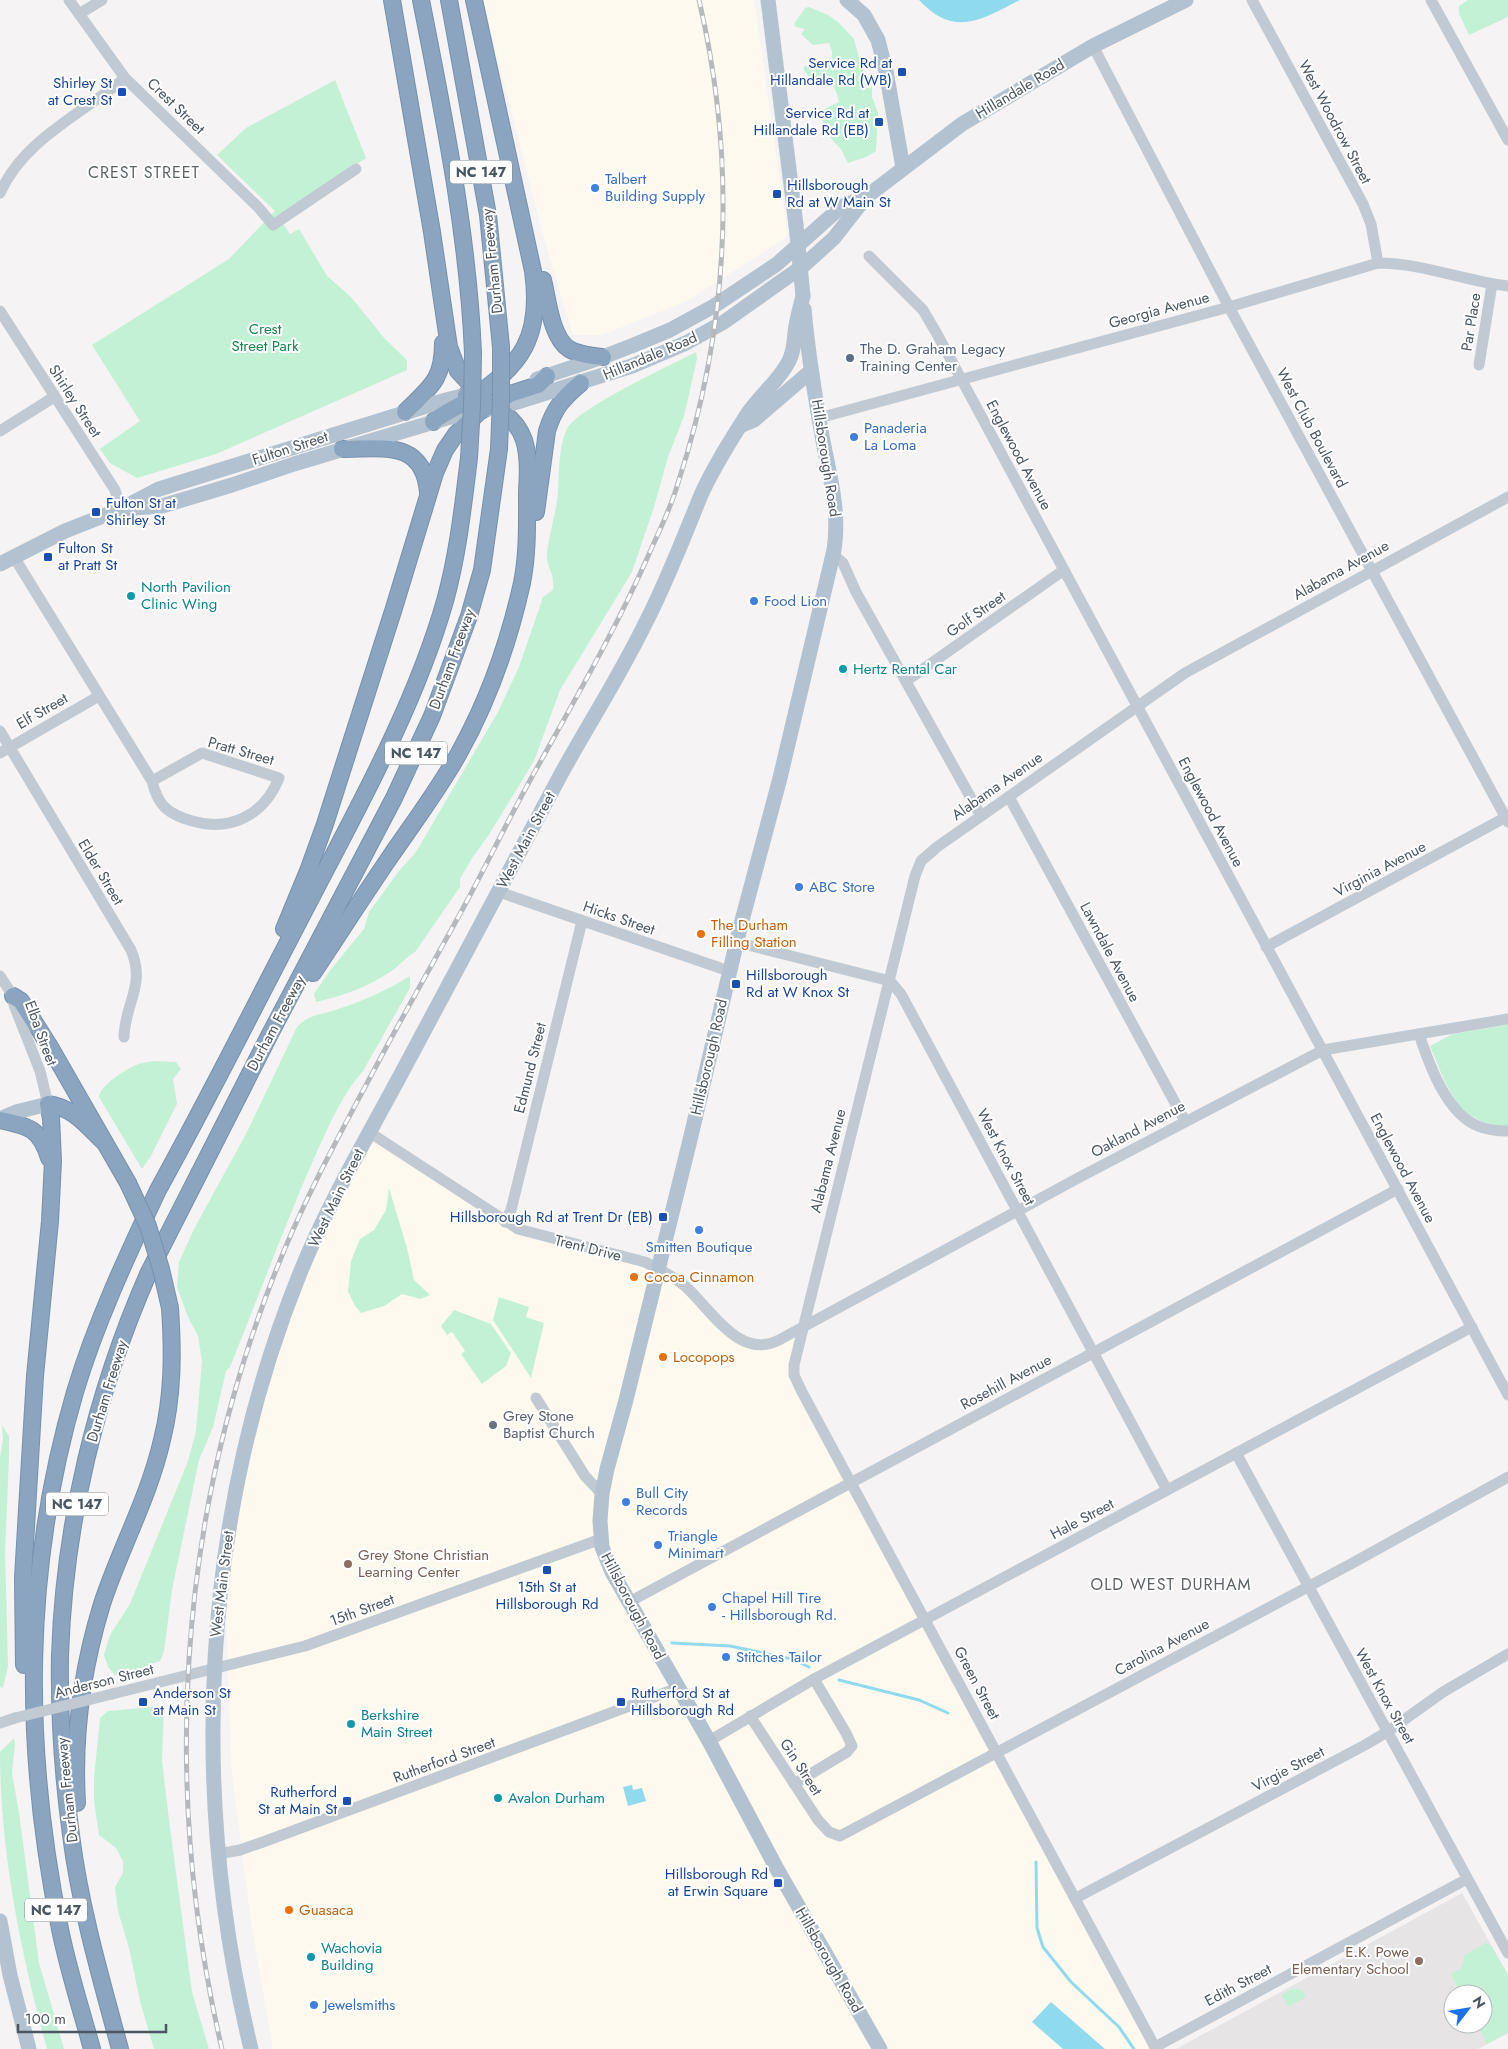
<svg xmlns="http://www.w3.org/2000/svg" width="1508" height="2049" viewBox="0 0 1508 2049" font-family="Jost,sans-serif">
  <rect width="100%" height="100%" fill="#f5f3f3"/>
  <g fill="#fdf9ef">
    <path d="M483 0H754L788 236 687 301 602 335H573L542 232Z"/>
    <path d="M371 1136 503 1223 642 1266 677 1282 753 1344 801 1331 793 1370 1157 2049H273L252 1928 231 1767 225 1564 262 1387 305 1270Z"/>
  </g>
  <path fill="#e6e4e5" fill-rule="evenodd" d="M1462 1893 1508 1975V2033L1478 2049H1176ZM1453 1994H1483V2024H1453Z"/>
  <g fill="#c3f1d5">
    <path d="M1468 0H1508V17L1469 35 1459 14V6Z"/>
    <path d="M809 7 828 15 838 22 854 39 860 61 872 89V97L878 113 876 151 866 157 848 163C845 158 843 152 840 148 830 138 817 123 824 109L839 102 836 91 827 75 823 74 816 78H809L803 68 809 63H817L832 58V51L829 43 813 45 801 34 805 29 796 27 794 24 805 8Z"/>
    <path d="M335 80 366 158 278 216 290 234 299 229 327 276 351 297 385 339 407 360V370L216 454 137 478 110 463 100 449 140 421 92 345 229 259 275 211 217 155 246 128Z"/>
    <path d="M696 352 697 359 684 416 668 457 654 507 632 572 560 690 534 761 488 836 472 858 460 879V887L415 952C405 958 399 966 390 972 368 987 342 996 316 1002L314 994 332 968 364 929 369 912 399 871 416 852 498 712 519 667 543 597 553 590C555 574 548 570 547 557 547 544 555 515 557 501 560 478 557 450 567 429 576 409 671 365 696 352Z"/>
    <path d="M410 976V988L363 1071C339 1098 323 1139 308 1172 281 1236 256 1302 230 1367L226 1371 213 1427 199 1460 172 1590 164 1651 160 1661 128 1673 115 1675 108 1667 104 1655 110 1635 130 1604 188 1461 196 1431 202 1361 198 1336 188 1317 177 1287 179 1262 193 1231 247 1132 297 1027C309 1015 316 1016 332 1011 359 1003 386 991 410 976Z"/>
    <path d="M1508 1025V1127C1456 1123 1448 1088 1430 1046L1453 1034Z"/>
    <path d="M154 1061 176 1062 181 1069 173 1079 177 1104 151 1156 142 1169 99 1097C100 1086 123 1071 134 1066 140 1063 148 1062 154 1061Z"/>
    <path d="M389 1188 407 1248 414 1280 430 1295 420 1299 402 1294 384 1306 361 1313 355 1306 348 1291 351 1261 360 1239 374 1230 386 1210Z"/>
    <path d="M499 1297 529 1307 526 1317 544 1323 531 1378 493 1320Z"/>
    <path d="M454 1310 491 1324 511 1353 506 1366 482 1384 461 1354 465 1351 452 1332 447 1335 441 1326Z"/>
    <path d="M2 1425 9 1436V1458L5 1553 8 1666 3 1688 0 1687V1458L3 1439Z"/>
    <path d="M164 1706 162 1761 169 1820 192 1992 209 2049H154L140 2001 129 1948 118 1911 115 1887 123 1873V1861L116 1848 99 1835 94 1801V1778L100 1718 108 1711Z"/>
    <path d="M14 1738 15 1744 12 1773 19 1813 39 1963 64 2049H47C21 1953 0 1852 0 1752Z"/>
    <path d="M1486 1943 1492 1947 1508 1975V2033L1487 2044 1477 2024H1483V1994H1461L1451 1974 1461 1968 1465 1955Z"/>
    <path d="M1292 1989 1302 1990 1306 1997 1288 2007 1282 1995Z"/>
  </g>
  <g fill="#90daee">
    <path d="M919 0H1020C981 20 954 38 919 0Z"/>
    <path d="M632 1785 633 1790 642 1788 646 1801 628 1806 623 1787Z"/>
    <path d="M1051 2002 1105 2049H1063L1032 2022Z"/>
  </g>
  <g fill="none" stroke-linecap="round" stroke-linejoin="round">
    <g stroke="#90daee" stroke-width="3">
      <path d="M672 1643 730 1646 792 1659 809 1667"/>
      <path d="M839 1680 919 1700 948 1713"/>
      <path d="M1036 1862 1037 1928 1043 1947 1071 1982 1119 2027 1134 2049"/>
    </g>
    <g stroke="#7690ad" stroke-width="18">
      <g id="highway">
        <path d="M392 0 432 232 449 347 458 371 470 384 482 392"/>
        <path d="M421 0C444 117 468 234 473 353"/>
        <path d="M449 0 488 215 501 347"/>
        <path d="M543 280C548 300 551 337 569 349 579 355 592 356 603 357"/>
        <path d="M405 412C430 387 443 381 443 343"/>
        <path d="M433 422C444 412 457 408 469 400 523 365 542 336 533 271L474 0"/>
        <path d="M342 449C382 449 423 439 428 492"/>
        <path d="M536 512 547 431C554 408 563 398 581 383"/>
        <path d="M284 929 308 871 325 824 394 608 435 473 445 450 456 434 479 412 510 394 538 385 547 376"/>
        <path d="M313 973C339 934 364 895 390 857 414 822 439 789 459 753 488 701 509 641 522 583 528 553 527 522 527 492 528 475 529 456 524 440 516 416 489 400 466 395"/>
        <path d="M13 996 21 1001 50 1047 128 1183"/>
        <path d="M0 1120C28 1126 40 1128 49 1158"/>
        <path d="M24 1665 23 1578 27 1510 35 1376 50 1221 53 1161 51 1118 48 1104C74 1108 86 1125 104 1142"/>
        <path d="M77 1803C73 1735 82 1669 102 1604 120 1549 149 1497 162 1440 173 1396 173 1353 170 1308"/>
        <path d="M92 2049C81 2009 68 1969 60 1929 23 1747 23 1570 75 1392 96 1322 127 1256 158 1190 211 1094 260 995 311 898 360 804 416 703 445 601 458 554 463 506 469 458"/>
        <path d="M120 2049C101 1979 80 1907 71 1835 63 1776 59 1715 60 1656 64 1525 96 1392 149 1272L270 1034 394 798 432 716 469 616 482 570 499 449"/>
      </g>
    </g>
    <g stroke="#c1cad2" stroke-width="11">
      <path d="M69 0 125 78 258 207 273 225 356 169"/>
      <path d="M1252 0 1363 204 1371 224 1378 263"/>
      <path d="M1431 0 1508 140"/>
      <path d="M79 14 102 0"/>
      <path d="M1093 46 1229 307 1508 822"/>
      <path d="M0 193C24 139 82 114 125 78"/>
      <path d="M869 256 923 310 937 334 1508 1395"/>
      <path d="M0 311 115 490 121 509"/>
      <path d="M1479 365 1492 284"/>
      <path d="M819 418 1229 307 1378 263C1423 263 1464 281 1508 286"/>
      <path d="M0 431 54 397"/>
      <path d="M833 554 843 563 856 592 981 816"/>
      <path d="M14 557 152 781C158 806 168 814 192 821 231 832 264 815 279 778L202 753 152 781"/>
      <path d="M906 681 1064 570"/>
      <path d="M0 731 131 950C146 986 125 1002 124 1037"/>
      <path d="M0 753 99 696"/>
      <path d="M1009 797 1185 1121"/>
      <path d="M499 892 729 971"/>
      <path d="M736 942 890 981 901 994 1167 1490"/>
      <path d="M1266 947 1508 816"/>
      <path d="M0 976 13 996 14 1005 40 1071 48 1104"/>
      <path d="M1419 1034C1429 1064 1446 1113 1478 1126 1487 1130 1498 1131 1508 1131"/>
      <path d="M369 1132 518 1229 645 1262C659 1269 673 1276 685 1286 710 1308 739 1361 779 1340L1080 1177 1323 1050 1508 1019"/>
      <path d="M505 1222 511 1210 582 921"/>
      <path d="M536 1398 585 1476 602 1494"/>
      <path d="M1236 1453 1508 1953"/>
      <path d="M629 1602 1398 1189"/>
      <path d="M112 1694 305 1646 601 1539"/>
      <path d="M750 1716 818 1820 829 1832 840 1836 1349 1565 1508 1477"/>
      <path d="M0 1723 15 1718"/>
      <path d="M709 1741 814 1679 1472 1327"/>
      <path d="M794 1784 847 1752 852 1746 846 1733 814 1679"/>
      <path d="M218 1854 240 1850 263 1842 678 1688"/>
      <path d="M1076 1898 1365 1745 1387 1732 1443 1692 1508 1654"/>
      <path d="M1155 2047 1467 1879"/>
      <path d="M1156 2049 802 1392 794 1375V1365L915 876 921 861 937 847 1185 673 1508 497"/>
    </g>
    <g stroke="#b3c2d1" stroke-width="15">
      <path d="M768 0 796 225"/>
      <path d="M847 0 864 15 878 40 886 71 903 168"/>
      <path d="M804 309C808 353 815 397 823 441 830 477 840 513 834 550L780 778 740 928 690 1140 626 1400 607 1469 602 1494 600 1521 602 1547 612 1572 709 1741 777 1869 880 2049"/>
      <path d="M537 379 603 357 634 345 670 330 714 306 777 264 841 207 865 197"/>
      <path d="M742 425 754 420 811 371"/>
      <path d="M121 509 162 506 232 485 294 464 447 418 514 403 632 366 686 343 724 322 803 266 834 238 866 197 962 124 1093 46 1186 0"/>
      <path d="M0 564 65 531 121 509 159 489 446 400 478 392"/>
      <path d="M0 1119 16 1112 48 1104"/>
      <path d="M0 1921 10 1975 29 2049"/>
      <path d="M251 2049C189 1793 201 1518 300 1273 330 1199 371 1131 408 1061 459 966 509 870 560 776 588 725 619 677 644 626 666 584 683 539 701 495 714 466 731 440 748 413 761 394 779 381 789 361 794 351 794 343 795 333 796 321 800 308 803 296"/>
    </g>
    <use href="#highway" stroke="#8ba5c1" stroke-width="16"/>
    <g stroke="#b5b8bd" stroke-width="5">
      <path id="rail" d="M222 2049C162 1793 177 1524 273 1278 304 1197 347 1121 388 1044 414 996 441 949 467 901 491 856 513 810 538 766 577 696 617 627 649 554 659 531 671 508 678 483 730 324 737 163 699 0"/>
    </g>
    <use href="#rail" stroke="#fff" stroke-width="3" stroke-dasharray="9" stroke-linecap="butt"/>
    <g stroke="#7690ad" stroke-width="18" stroke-linecap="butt">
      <g id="highway-bridge">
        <path d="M499 449 501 398V347"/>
        <path d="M469 458 472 406 473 353"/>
        <path d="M128 1183 148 1226 161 1269 170 1308"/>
      </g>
    </g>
    <path stroke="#c1cad2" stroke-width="11" d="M15 1718 112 1694"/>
    <path stroke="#b3c2d1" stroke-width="15" d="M796 225 803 296"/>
    <use href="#highway-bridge" stroke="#8ba5c1" stroke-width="16"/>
  </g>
  <g fill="#1a4fb4" stroke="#fff" stroke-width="2">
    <rect x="897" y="67" width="10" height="10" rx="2.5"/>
    <rect x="117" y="87" width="10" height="10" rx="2.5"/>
    <rect x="874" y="117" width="10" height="10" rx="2.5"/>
    <rect x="772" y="189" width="10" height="10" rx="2.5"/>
    <rect x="91" y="507" width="10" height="10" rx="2.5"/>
    <rect x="43" y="552" width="10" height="10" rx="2.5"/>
    <rect x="731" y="979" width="10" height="10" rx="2.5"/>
    <rect x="658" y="1212" width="10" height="10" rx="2.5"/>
    <rect x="542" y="1565" width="10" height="10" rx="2.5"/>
    <rect x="138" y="1697" width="10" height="10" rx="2.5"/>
    <rect x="616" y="1697" width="10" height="10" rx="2.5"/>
    <rect x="342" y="1796" width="10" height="10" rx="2.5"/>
    <rect x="773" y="1878" width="10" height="10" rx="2.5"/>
  </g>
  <g fill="#3f7fe0" stroke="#fff" stroke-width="2">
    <circle cx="595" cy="188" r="5"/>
    <circle cx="854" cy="437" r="5"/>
    <circle cx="754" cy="601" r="5"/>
    <circle cx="799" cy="887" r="5"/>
    <circle cx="699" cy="1230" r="5"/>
    <circle cx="626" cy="1502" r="5"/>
    <circle cx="658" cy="1545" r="5"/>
    <circle cx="712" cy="1607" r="5"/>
    <circle cx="726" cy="1657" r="5"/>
    <circle cx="314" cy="2005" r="5"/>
  </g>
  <circle fill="#5c6f8a" stroke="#fff" stroke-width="2" cx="850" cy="358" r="5"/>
  <g fill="#0f9aa8" stroke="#fff" stroke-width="2">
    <circle cx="131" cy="596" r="5"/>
    <circle cx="843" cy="669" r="5"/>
    <circle cx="351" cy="1724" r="5"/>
    <circle cx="498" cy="1798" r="5"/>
    <circle cx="311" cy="1957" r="5"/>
  </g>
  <g fill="#e8710a" stroke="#fff" stroke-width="2">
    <circle cx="701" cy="934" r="5"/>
    <circle cx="634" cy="1277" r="5"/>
    <circle cx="663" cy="1357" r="5"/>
    <circle cx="289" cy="1910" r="5"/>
  </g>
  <circle fill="#6b7280" stroke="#fff" stroke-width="2" cx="493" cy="1425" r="5"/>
  <g fill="#8d6e63" stroke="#fff" stroke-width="2">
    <circle cx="348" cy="1564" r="5"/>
    <circle cx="1419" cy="1961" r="5"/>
  </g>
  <g text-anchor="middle" stroke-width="4" stroke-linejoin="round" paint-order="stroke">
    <g fill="#fff" stroke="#808990" stroke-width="1">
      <rect x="450" y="160.5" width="62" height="23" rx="4"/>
      <rect x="385" y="741.5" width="62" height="23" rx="4"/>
      <rect x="46" y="1492.5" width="62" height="23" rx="4"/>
      <rect x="25" y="1898.5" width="62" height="23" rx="4"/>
    </g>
    <g font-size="14" font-weight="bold" fill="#4a5661">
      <text x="481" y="177">NC 147</text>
      <text x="416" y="758">NC 147</text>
      <text x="77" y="1509">NC 147</text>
      <text x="56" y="1915">NC 147</text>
    </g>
    <g font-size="15" fill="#164399" stroke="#fff" text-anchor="end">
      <text x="892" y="68">Service Rd at<tspan x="892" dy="17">Hillandale Rd (WB)</tspan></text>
      <text x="112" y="88">Shirley St<tspan x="112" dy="17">at Crest St</tspan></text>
      <text x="869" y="118">Service Rd at<tspan x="869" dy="17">Hillandale Rd (EB)</tspan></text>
      <text x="787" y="190" text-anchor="start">Hillsborough<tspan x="787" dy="17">Rd at W Main St</tspan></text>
      <text x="106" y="508" text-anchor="start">Fulton St at<tspan x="106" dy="17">Shirley St</tspan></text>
      <text x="58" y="553" text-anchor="start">Fulton St<tspan x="58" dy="17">at Pratt St</tspan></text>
      <text x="746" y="980" text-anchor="start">Hillsborough<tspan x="746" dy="17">Rd at W Knox St</tspan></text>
      <text x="653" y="1222">Hillsborough Rd at Trent Dr (EB)</text>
      <text x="547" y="1592" text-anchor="middle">15th St at<tspan x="547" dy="17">Hillsborough Rd</tspan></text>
      <text x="153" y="1698" text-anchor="start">Anderson St<tspan x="153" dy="17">at Main St</tspan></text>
      <text x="631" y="1698" text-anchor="start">Rutherford St at<tspan x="631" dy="17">Hillsborough Rd</tspan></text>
      <text x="337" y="1797">Rutherford<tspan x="337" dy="17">St at Main St</tspan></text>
      <text x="768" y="1879">Hillsborough Rd<tspan x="768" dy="17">at Erwin Square</tspan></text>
    </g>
    <g font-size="15" fill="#4a5661" stroke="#fff">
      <text transform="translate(1020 89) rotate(-31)" y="5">Hillandale Road</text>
      <text transform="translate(176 106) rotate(44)" y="5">Crest Street</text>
      <text transform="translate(1335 122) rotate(62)" y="5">West Woodrow Street</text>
      <text transform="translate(492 261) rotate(-96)" y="5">Durham Freeway</text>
      <text transform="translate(1159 310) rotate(-15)" y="5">Georgia Avenue</text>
      <text transform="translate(1471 322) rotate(-81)" y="5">Par Place</text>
      <text transform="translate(650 356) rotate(-23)" y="5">Hillandale Road</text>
      <text transform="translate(75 401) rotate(57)" y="5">Shirley Street</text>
      <text transform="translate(1312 428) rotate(62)" y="5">West Club Boulevard</text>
      <text transform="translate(290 448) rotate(-18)" y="5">Fulton Street</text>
      <text transform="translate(1019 455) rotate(62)" y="5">Englewood Avenue</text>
      <text transform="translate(826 458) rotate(81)" y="5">Hillsborough Road</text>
      <text transform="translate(1341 570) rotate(-29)" y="5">Alabama Avenue</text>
      <text transform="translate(976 614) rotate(-35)" y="5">Golf Street</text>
      <text transform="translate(452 659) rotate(-70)" y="5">Durham Freeway</text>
      <text transform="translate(42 711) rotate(-30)" y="5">Elf Street</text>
      <text transform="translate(241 751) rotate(16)" y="5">Pratt Street</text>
      <text transform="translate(997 786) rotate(-35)" y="5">Alabama Avenue</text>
      <text transform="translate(1211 812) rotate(62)" y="5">Englewood Avenue</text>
      <text transform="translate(526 840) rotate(-62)" y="5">West Main Street</text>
      <text transform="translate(1380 869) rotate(-28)" y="5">Virginia Avenue</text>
      <text transform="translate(101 872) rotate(59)" y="5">Elder Street</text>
      <text transform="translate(619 918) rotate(19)" y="5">Hicks Street</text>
      <text transform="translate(1110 952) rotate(62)" y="5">Lawndale Avenue</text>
      <text transform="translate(276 1023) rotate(-62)" y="5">Durham Freeway</text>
      <text transform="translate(41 1033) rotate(70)" y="5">Elba Street</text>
      <text transform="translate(709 1057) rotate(-77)" y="5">Hillsborough Road</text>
      <text transform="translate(530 1068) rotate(-76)" y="5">Edmund Street</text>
      <text transform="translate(1138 1129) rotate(-28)" y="5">Oakland Avenue</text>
      <text transform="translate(1006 1157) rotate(62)" y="5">West Knox Street</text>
      <text transform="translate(828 1161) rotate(-76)" y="5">Alabama Avenue</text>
      <text transform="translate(1403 1168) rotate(62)" y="5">Englewood Avenue</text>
      <text transform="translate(336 1198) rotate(-64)" y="5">West Main Street</text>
      <text transform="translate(588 1248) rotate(14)" y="5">Trent Drive</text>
      <text transform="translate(1006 1382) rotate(-28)" y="5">Rosehill Avenue</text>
      <text transform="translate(107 1391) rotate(-73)" y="5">Durham Freeway</text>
      <text transform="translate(1082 1519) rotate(-28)" y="5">Hale Street</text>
      <text transform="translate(222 1584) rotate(-83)" y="5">West Main Street</text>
      <text transform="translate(633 1606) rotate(62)" y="5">Hillsborough Road</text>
      <text transform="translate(362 1610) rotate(-20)" y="5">15th Street</text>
      <text transform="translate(1162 1647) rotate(-28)" y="5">Carolina Avenue</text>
      <text transform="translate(104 1681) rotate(-14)" y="5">Anderson Street</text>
      <text transform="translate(977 1683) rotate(62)" y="5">Green Street</text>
      <text transform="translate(1385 1696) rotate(61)" y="5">West Knox Street</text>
      <text transform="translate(444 1760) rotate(-20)" y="5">Rutherford Street</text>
      <text transform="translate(801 1767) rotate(57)" y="5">Gin Street</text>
      <text transform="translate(1288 1769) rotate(-28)" y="5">Virgie Street</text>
      <text transform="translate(67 1790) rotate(-96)" y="5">Durham Freeway</text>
      <text transform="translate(829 1960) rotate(60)" y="5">Hillsborough Road</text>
      <text transform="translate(1238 1985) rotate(-28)" y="5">Edith Street</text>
    </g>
    <g font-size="15" fill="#366cbe" stroke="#fff" text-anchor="start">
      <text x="605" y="184">Talbert<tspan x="605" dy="17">Building Supply</tspan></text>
      <text x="864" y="433">Panaderia<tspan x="864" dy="17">La Loma</tspan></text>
      <text x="764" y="606">Food Lion</text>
      <text x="809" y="892">ABC Store</text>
      <text x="699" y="1252" text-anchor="middle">Smitten Boutique</text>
      <text x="636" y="1498">Bull City<tspan x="636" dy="17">Records</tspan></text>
      <text x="668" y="1541">Triangle<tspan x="668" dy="17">Minimart</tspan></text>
      <text x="722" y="1603">Chapel Hill Tire<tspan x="722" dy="17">- Hillsborough Rd.</tspan></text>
      <text x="736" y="1662">Stitches Tailor</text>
      <text x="324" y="2010">Jewelsmiths</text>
    </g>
    <g font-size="15" fill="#17864f" stroke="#fff">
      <text x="265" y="334">Crest<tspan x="265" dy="17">Street Park</tspan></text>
    </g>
    <g font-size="15" fill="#4e5e75" stroke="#fff" text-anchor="start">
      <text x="860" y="354">The D. Graham Legacy<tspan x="860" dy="17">Training Center</tspan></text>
    </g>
    <g font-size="15" fill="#0d838f" stroke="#fff" text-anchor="start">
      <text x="141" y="592">North Pavilion<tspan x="141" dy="17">Clinic Wing</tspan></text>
      <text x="853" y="674">Hertz Rental Car</text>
      <text x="361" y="1720">Berkshire<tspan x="361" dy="17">Main Street</tspan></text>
      <text x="508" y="1803">Avalon Durham</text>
      <text x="321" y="1953">Wachovia<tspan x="321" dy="17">Building</tspan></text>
    </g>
    <g font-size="15" fill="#c56008" stroke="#fff" text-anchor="start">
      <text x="711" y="930">The Durham<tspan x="711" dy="17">Filling Station</tspan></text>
      <text x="644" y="1282">Cocoa Cinnamon</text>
      <text x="673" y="1362">Locopops</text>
      <text x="299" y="1915">Guasaca</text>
    </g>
    <g font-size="15" fill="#5b616d" stroke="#fff" text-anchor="start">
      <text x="503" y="1421">Grey Stone<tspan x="503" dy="17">Baptist Church</tspan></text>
    </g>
    <g font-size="15" fill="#785e54" stroke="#fff" text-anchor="start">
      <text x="358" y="1560">Grey Stone Christian<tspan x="358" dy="17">Learning Center</tspan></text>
      <text x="1409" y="1957" text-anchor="end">E.K. Powe<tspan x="1409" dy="17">Elementary School</tspan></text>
    </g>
    <g font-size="16" letter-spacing="1" fill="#5f6368" stroke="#fff">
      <text x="144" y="178">CREST STREET</text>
      <text x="1171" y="1590">OLD WEST DURHAM</text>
    </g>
  </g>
  <g transform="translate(1468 2009) rotate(59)"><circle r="24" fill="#ffffff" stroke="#b7bbc0"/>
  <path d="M0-4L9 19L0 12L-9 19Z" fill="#1a73e8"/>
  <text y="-8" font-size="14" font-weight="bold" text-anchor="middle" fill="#4a5661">N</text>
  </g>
  <path d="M18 2024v8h148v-8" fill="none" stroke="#4a5661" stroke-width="2.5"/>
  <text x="25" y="2024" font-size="15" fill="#4a5661" stroke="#ffffff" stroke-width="4" paint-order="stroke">100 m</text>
</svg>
